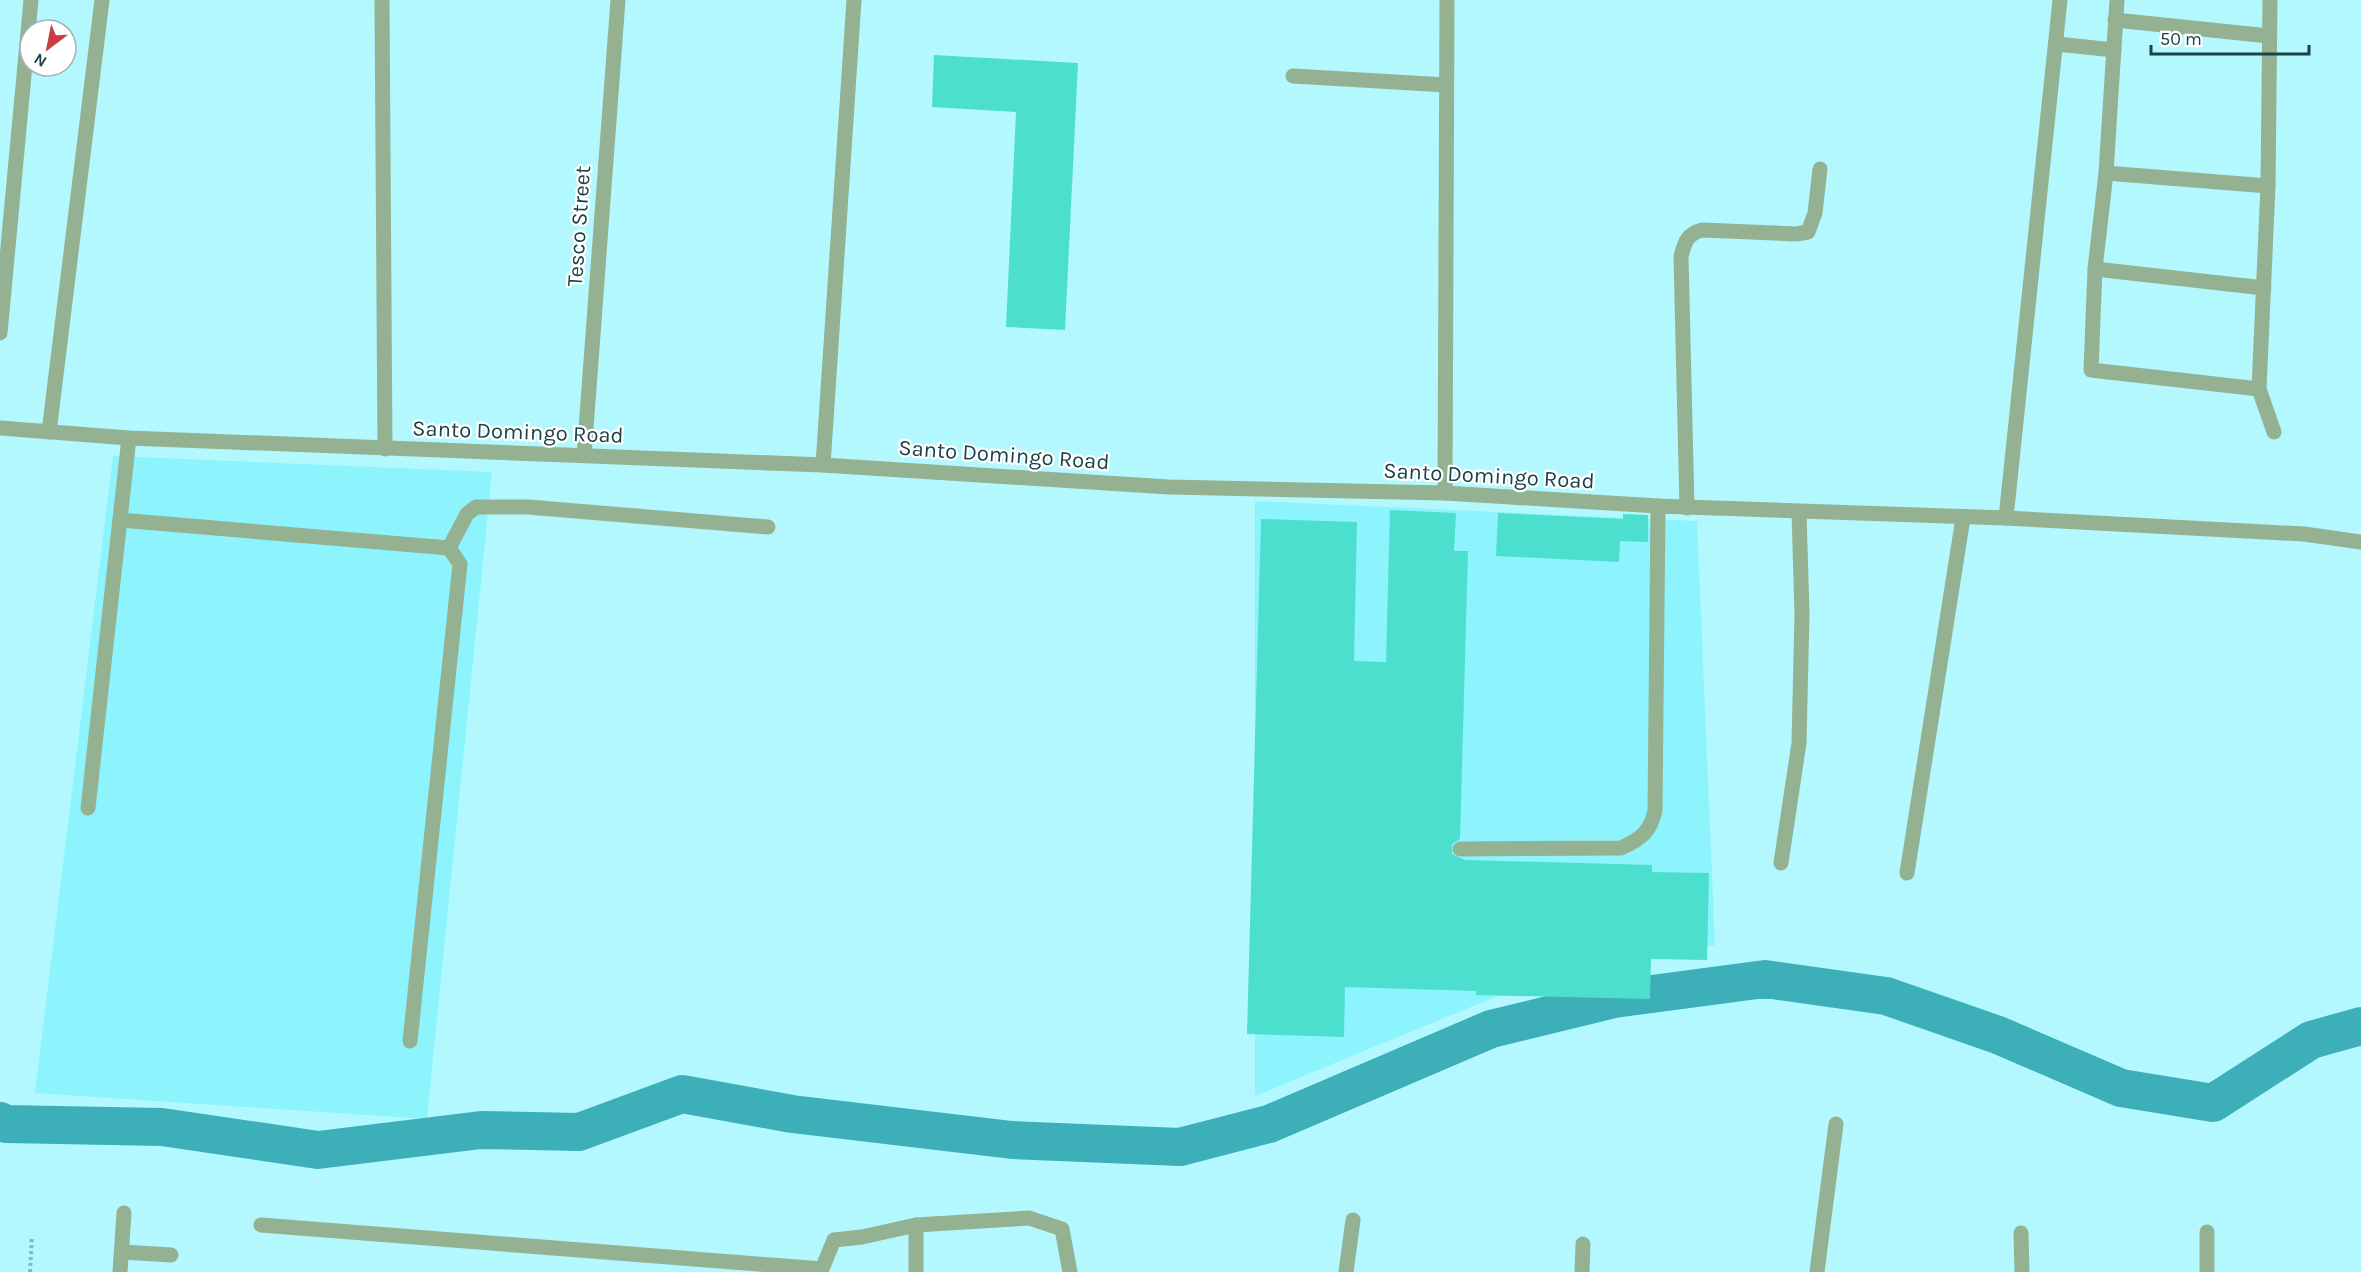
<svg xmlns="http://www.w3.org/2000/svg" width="2361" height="1272" viewBox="0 0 2361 1272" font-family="Karla,sans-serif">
  <rect width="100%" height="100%" fill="#b2f8fe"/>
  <g fill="#8df4fd">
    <path d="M113 456 492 472 427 1119 35 1093Z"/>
    <path d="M1255 501 1697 521 1715 945 1632 960 1517 988 1255 1096Z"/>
  </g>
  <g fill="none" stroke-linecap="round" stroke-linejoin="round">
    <path stroke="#3dafb9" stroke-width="38" d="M0 1121 6 1124 162 1127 318 1150 481 1130 579 1132 682 1094 792 1114 1012 1140 1180 1147 1269 1124 1491 1029 1614 999 1765 979 1886 996 1998 1035 2121 1088 2213 1103 2311 1040 2361 1026"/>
  </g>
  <g fill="#4ddfcd">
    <path d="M934 55 1078 63 1065 330 1006 327 1016 112 932 107Z"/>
    <path d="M1390 510 1456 513 1454 551H1468L1460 839 1452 844V854L1465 860 1652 865V872L1709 873 1707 960 1651 959 1650 999 1476 995V991L1345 987 1344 1037 1247 1034 1261 519 1357 522 1354 661 1386 662Z"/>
    <path d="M1498 513 1623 519V514L1648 515V542L1620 541 1619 562 1496 556Z"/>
  </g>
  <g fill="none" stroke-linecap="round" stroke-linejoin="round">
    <path stroke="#7ebabe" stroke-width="4" stroke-dasharray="3 3" stroke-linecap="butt" d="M30 1272 32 1236"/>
    <g stroke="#94b292" stroke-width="15">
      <path d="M382 0 385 449"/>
      <path d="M2117 0 2106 173 2095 269 2091 370 2259 389"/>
      <path d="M2270 0 2268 186 2259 389 2274 432"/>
      <path d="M2115 20 2269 36"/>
      <path d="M2057 44 2114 50"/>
      <path d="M1293 76 1446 85"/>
      <path d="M2106 173 2268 186"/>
      <path d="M2095 269 2264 288"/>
      <path d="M0 333 31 0"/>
      <path d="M0 428 129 438 823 465 1169 487 1445 493 1658 506 2006 518 2304 534 2361 542"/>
      <path d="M49 432 102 0"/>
      <path d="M584 455 618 0"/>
      <path d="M823 465 854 0"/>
      <path d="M1445 493 1447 0"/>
      <path d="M1687 508 1681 256C1685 242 1687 234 1702 230L1796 234 1808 232 1815 213 1820 169"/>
      <path d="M2006 518 2060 0"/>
      <path d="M120 520 449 548 460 564 410 1041"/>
      <path d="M449 548 467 514 476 507H528L768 527"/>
      <path d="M88 808 129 438"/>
      <path d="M1460 849 1621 848C1641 839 1650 832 1655 811L1658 506"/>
      <path d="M1781 863 1799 743 1802 614 1799 512"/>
      <path d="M1907 873 1963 518"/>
      <path d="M261 1225 822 1269 834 1240 862 1237 916 1225 1029 1218 1062 1229 1070 1272"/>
      <path d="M916 1225V1272"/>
      <path d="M2021 1233 2022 1272"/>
      <path d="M123 1252 171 1255"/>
      <path d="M120 1272 124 1213"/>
      <path d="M1346 1272 1353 1220"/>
      <path d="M1582 1272 1583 1244"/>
      <path d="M1817 1272 1836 1124"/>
      <path d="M2207 1272V1232"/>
    </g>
  </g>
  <g text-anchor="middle" stroke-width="4.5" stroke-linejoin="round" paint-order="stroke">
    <g font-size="22" fill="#1c4245" stroke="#fff">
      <text transform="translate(578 226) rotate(-86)" y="8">Tesco Street</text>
      <text transform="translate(518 431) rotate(2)" y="8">Santo Domingo Road</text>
      <text transform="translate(1004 454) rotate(4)" y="8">Santo Domingo Road</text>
      <text transform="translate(1489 475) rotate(3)" y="8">Santo Domingo Road</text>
    </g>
  </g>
  <g transform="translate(48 48) rotate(212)"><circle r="28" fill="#ffffff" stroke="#a4b3b5" stroke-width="1.5"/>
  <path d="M0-4.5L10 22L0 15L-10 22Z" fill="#cb3c41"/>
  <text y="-9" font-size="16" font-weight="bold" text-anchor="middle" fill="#1c4245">N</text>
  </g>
  <path d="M2151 45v9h158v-9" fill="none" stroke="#1c4245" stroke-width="3"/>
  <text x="2160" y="45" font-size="18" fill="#1c4245" stroke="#ffffff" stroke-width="4.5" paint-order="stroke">50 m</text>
</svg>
